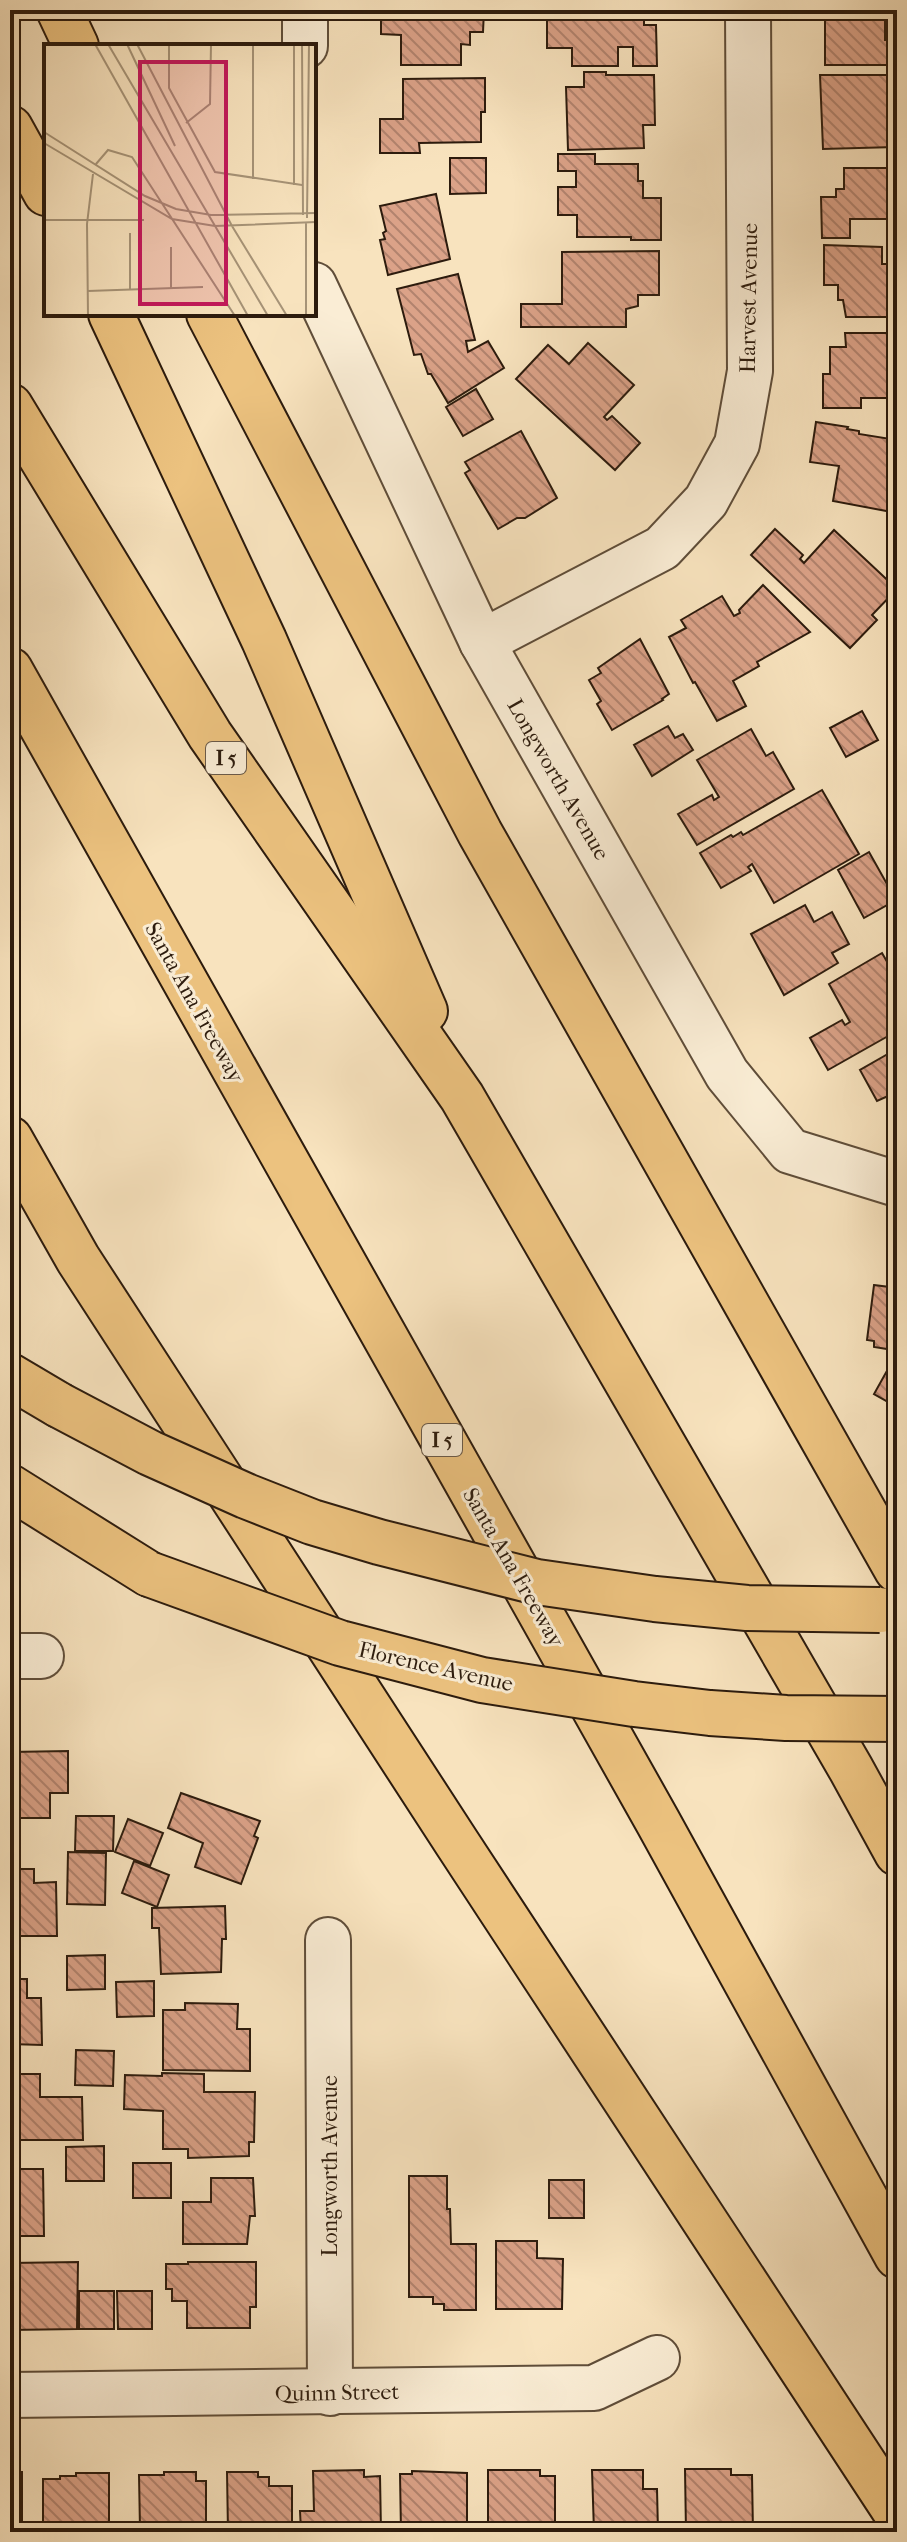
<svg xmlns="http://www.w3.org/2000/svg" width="907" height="2542" viewBox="0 0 907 2542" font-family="'IM FELL French Canon',serif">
  <defs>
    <pattern id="building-back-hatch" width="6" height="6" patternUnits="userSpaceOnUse" patternTransform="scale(2)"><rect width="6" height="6" fill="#dba288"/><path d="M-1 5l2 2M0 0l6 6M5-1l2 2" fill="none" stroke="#b2836e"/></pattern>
  </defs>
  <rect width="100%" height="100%" fill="#f8e3be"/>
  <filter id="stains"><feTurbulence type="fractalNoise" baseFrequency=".0025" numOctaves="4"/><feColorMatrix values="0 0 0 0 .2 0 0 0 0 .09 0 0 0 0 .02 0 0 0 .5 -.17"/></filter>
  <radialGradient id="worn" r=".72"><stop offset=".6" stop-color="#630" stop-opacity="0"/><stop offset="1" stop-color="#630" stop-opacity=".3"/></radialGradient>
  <g fill="url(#building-back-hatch)" stroke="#2c1b0d" stroke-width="2">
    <path d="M381 10H484L483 32H470V45L461 44V65H401V35L381 34Z"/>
    <path d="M547 10H634V15L644 14V25H656L657 66H633V47H618V66H572V48H547Z"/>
    <path d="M897 10V17H885V40H897V65H825V11Z"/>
    <path d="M584 72H606V75H654L655 125H643L644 148 568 150 566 87H584Z"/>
    <path d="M888 72H897L895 147 823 149 820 75H888Z"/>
    <path d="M485 78V112H481V142L419 143 420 153H380V119H403V79Z"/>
    <path d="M558 154H595V164H638V181H643V198H661V240H631V237H577V215H558V187H576V171H558Z"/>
    <path d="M450 158H486V193L450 194Z"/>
    <path d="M844 168H897V219H850V238H822L821 197H836V189H844Z"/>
    <path d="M436 194 450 259 388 275 380 240 385 239 383 233 386 231 380 206Z"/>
    <path d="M824 245 882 247V264H897V317H846L843 300H838V285H824Z"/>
    <path d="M659 251V295H638V306L626 309V327H521V304H562V252Z"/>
    <path d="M458 274 475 340 466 341 468 352 488 341 504 368 448 403 431 374H428L421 354 414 355 397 289Z"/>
    <path d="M845 333H897L895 398H861V408H823V374H830V347H846Z"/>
    <path d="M588 343 634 385 604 417 607 420 612 416 640 443 615 470 516 379 548 345 569 364Z"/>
    <path d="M476 389 493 419 463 436 446 407Z"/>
    <path d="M816 422 848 427 847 429 859 431V434L897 440V513L833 501 839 466 810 462Z"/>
    <path d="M521 431 557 498 525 518H517L498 529 465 473 470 470 465 462Z"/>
    <path d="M775 529 803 555 800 559 804 563 834 530 897 589 872 615 877 620 850 648 751 555Z"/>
    <path d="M763 585 810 632 757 662 759 666 733 681 746 706 717 721 695 682 693 683 669 637 686 628 681 620 722 596 734 616 740 613 739 610Z"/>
    <path d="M640 639 669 694 662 699 663 700 612 730 597 704 601 701 589 680 601 673 598 668Z"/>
    <path d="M862 711 878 740 846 757 830 728Z"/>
    <path d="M668 726 675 738 683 734 693 750 652 776 634 745Z"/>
    <path d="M751 729 766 756 773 752 794 789 697 845 678 814 712 795 714 800 719 797 697 760Z"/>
    <path d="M822 790 859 854 774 903 752 864 748 867 751 871 721 888 700 853 731 835 733 837 741 832 743 835Z"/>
    <path d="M869 852 896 900 864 918 838 870Z"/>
    <path d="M805 905 814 922 832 912 849 944 832 953 838 963 784 995 751 934Z"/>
    <path d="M882 953 897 979V983L891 987 897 999V1031L828 1070 810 1038 842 1020 845 1025 850 1022 829 984Z"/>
    <path d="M893 1051 897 1058V1092L877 1101 860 1070Z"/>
    <path d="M874 1285 897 1288V1345L887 1343V1349L874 1347V1341L867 1340Z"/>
    <path d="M893 1360 897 1363V1407L874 1394Z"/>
    <path d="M68 1751V1793H50V1818H10V1752Z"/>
    <path d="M181 1793 260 1821 254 1836 258 1838 241 1884 195 1867 203 1843 168 1828Z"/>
    <path d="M76 1816H114L113 1851H75Z"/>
    <path d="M128 1819 163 1833 150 1866 115 1852Z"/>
    <path d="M68 1852 106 1853 105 1905 67 1904Z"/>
    <path d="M134 1861 169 1875 157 1907 122 1893Z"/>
    <path d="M10 1869H34V1883L56 1882 57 1936H10Z"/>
    <path d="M225 1906 226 1939H222L221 1972 161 1974 159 1928H152V1908Z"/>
    <path d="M105 1955V1989L67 1990V1956Z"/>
    <path d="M10 1979H27V1998H41L42 2045 10 2044Z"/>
    <path d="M154 1981V2016L117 2017 116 1982Z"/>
    <path d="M185 2003 238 2004 237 2029H250V2071L163 2070V2010H185Z"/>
    <path d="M76 2050 114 2051 113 2086 75 2085Z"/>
    <path d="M162 2073 204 2074V2092H255L254 2142H249V2156L188 2158V2149H163V2111L124 2109 125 2075 162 2076Z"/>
    <path d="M10 2074H40V2097H82L83 2140H10Z"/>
    <path d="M104 2146V2181H66V2147Z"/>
    <rect x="133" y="2163" width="38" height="35"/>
    <path d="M10 2169H43L44 2236H10Z"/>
    <path d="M409 2176H447V2209H450L451 2244H476V2310H444V2304H433V2297H409Z"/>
    <path d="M211 2178H253L255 2216H250L247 2244H183V2202H211Z"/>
    <rect x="549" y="2180" width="35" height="38"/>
    <path d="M496 2241H537V2258L563 2259 562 2309H496Z"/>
    <path d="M78 2262 77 2329 10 2330V2263Z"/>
    <path d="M188 2262H256V2307H250V2328H187V2301H172V2289H166V2264H188Z"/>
    <rect x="79" y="2291" width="35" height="38"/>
    <path d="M117 2291H152V2329H118Z"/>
    <path d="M685 2469H731V2475H752L753 2532H686Z"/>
    <path d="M364 2470V2477L380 2476 381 2532H301L300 2511H314L313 2471Z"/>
    <path d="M488 2470H540V2476H555V2532H508V2523H488Z"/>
    <path d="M592 2470H643V2489H657L658 2532H594Z"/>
    <path d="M412 2471 467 2473V2532H401L400 2474H412Z"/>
    <rect x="10" y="2472" width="12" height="52"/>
    <path d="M164 2472H196V2481H206V2532H154V2529H140L139 2475H164Z"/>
    <path d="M227 2472H258V2477H269V2486H292V2532H228Z"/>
    <path d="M76 2473H109V2525H89V2532H43V2479H60V2476H76Z"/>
  </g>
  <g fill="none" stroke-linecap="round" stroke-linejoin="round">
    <g stroke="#5f4d39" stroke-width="48">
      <g id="minor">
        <path d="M305 10V46"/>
        <path d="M314 285 482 642 727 1074 790 1151 897 1184"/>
        <path d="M482 642 662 548 706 501 737 444 750 371 748 10"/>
        <path d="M10 1656H41"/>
        <path d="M328 1940 330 2393"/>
        <path d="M10 2395 594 2388 657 2358"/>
      </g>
    </g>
    <g stroke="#2c1b0d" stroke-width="48">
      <g id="major">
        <path d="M10 1376 59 1405"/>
        <path d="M10 1487 149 1574"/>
      </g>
    </g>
    <g stroke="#2c1b0d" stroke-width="48">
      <g id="highway">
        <path d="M59 10 76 46"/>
        <path d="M10 128 46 193"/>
        <path d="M111 314 264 640 425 1011"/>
        <path d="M209 314 480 833 897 1570"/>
        <path d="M10 406 210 735 462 1097 851 1769 897 1853"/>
        <path d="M10 670 658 1822 897 2256"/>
        <path d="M10 1139 78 1259 457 1843 897 2514"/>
      </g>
    </g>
    <use href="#minor" stroke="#faedd5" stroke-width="44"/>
    <use href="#major" stroke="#ecc27f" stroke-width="44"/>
    <use href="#highway" stroke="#ecc27f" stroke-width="44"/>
    <g stroke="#2c1b0d" stroke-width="48" stroke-linecap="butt">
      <g id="major-bridge">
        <path d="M59 1405 150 1453 246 1496 312 1522 379 1542 537 1582 655 1599 747 1608 880 1610"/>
        <path d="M149 1574 340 1643 482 1680 634 1704 710 1713 786 1718 897 1719"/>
      </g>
    </g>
    <use href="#major-bridge" stroke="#ecc27f" stroke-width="44"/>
  </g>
  <g text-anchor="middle" stroke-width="6" stroke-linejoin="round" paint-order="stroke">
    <g fill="#faedd5" stroke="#6a5a49" stroke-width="2">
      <rect x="206" y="742" width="40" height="32" rx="6"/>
      <rect x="422" y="1424" width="40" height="32" rx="6"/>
    </g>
    <g font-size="20" font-weight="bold" fill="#2c1b0d">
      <text x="226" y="765">I 5</text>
      <text x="442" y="1447">I 5</text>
    </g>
    <g font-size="22" fill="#2c1b0d" stroke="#faedd5">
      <text transform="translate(748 298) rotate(-89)" y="8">Harvest Avenue</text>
      <text transform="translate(559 779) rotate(60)" y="8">Longworth Avenue</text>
      <text transform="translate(195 1002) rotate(61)" y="8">Santa Ana Freeway</text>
      <text transform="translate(514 1567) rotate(60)" y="8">Santa Ana Freeway</text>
      <text transform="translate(436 1666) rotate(13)" y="8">Florence Avenue</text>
      <text transform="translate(329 2166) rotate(-90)" y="8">Longworth Avenue</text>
      <text transform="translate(337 2392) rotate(-1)" y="8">Quinn Street</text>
    </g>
  </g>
  <g transform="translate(44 44)">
    <rect width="272" height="272" fill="#f8e3be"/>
    <path fill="none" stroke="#a69377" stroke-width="2" d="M51 0 204 272M64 0 224 272M83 0 131 102M93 0 188 182 243 272M125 0V44L171 128 258 141M209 0V135M250 0V141M258 0 259 171M142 79 166 60 167 0M0 88 101 152 132 165 167 171 272 169M0 99 128 175 171 182 272 178M52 120 64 106 88 113 191 272M263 174 265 0M0 176H100M262 178V272M86 189V246M127 203V246M44 247 159 243M44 272 43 180 49 130"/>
    <path fill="#c2185b" fill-opacity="0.15" stroke="#c2185b" stroke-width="4" d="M96 18H182V260H96Z"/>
    <rect width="272" height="272" fill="none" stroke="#2c1b0d" stroke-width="4"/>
  </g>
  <rect width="907" height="2542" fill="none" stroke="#f8e3be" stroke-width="40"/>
  <rect x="12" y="12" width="883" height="2518" fill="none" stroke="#2c1b0d" stroke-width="4"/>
  <rect x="20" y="20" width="867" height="2502" fill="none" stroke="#2c1b0d" stroke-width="2"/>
  <rect width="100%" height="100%" filter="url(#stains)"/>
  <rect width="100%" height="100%" fill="url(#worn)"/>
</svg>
